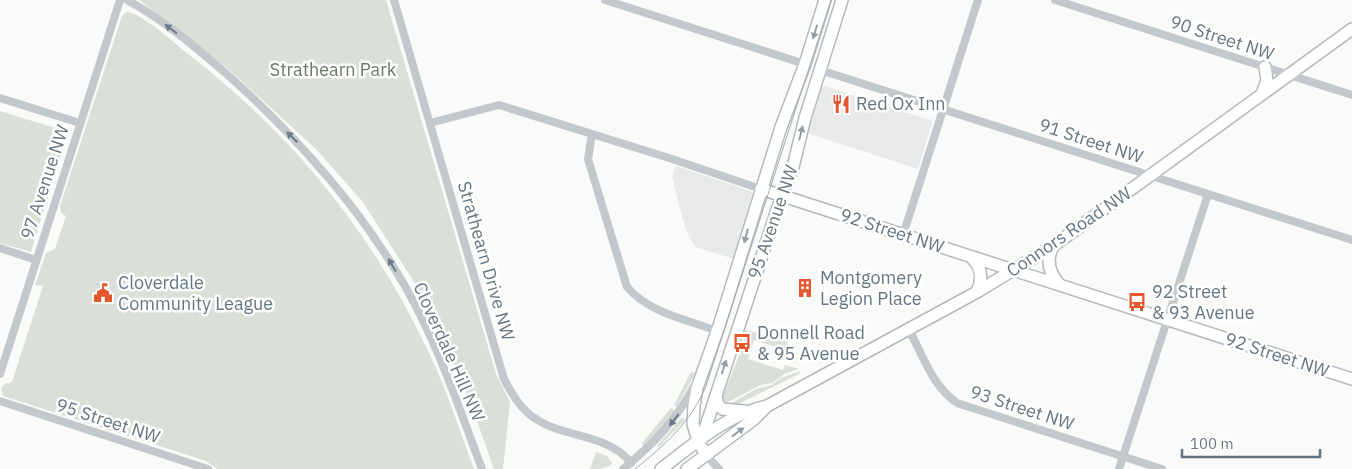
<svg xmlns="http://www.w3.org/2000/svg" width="1352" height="469" viewBox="0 0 1352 469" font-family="'IBM Plex Sans',sans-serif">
  <rect width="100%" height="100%" fill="#fafaf8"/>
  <g fill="#e8e9e9">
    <path d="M825 86 933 121 918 169 804 132 816 92Z"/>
    <path d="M676 166 753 192 734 259 695 247 686 230 680 209 672 176Z"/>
  </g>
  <g fill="#dadfd7">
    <path d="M139 0H386L496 374 510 402 503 469H494L471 404 438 328 420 291 362 201 316 149 226 67Z"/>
    <path d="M126 12C139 11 177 45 188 54 297 138 378 240 435 366 450 399 461 435 474 469H217L206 461 3 396 1 388 5 384 12 382 43 286 35 285 46 253 55 249 66 216 61 213 60 206 122 16Z"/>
    <path d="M0 111 68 132 31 252 0 243Z"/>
    <path d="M745 330 786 340 795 360 787 357 789 351 781 348 777 356 779 348 754 340 751 350 743 347Z"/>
    <path d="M741 351 750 354 748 359 783 370 785 365 799 369 784 374 772 383 761 385 726 403 722 398Z"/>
    <path d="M800 371 799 374 734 406 730 404 756 389 772 385 781 378Z"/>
    <path d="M691 372 695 373 677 407 674 405Z"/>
    <path d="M671 408 675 411 665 425 643 446 642 443Z"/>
    <path d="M681 418 686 419 659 447 657 446Z"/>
    <path d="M596 452 607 456 612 463C608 469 599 469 590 469Z"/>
  </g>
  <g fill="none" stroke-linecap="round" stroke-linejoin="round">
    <g stroke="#b3babf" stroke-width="14">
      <g id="secondary">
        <path d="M1262 94 1267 80 1265 67"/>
        <path d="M761 189 1352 379"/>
        <path d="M1053 246C1046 260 1049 273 1059 284"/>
        <path d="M972 258C982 268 983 279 977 292"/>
        <path d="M716 395 717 403 722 409 744 411"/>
        <path d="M698 441 705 429 777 210 793 167 805 118 842 0"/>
        <path d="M706 455 698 441 693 424 694 405 697 388 719 326 781 127 805 64 825 0"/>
        <path d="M661 469C694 444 726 415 767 406"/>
        <path d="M687 469 753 420 767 406 977 292 1053 246 1352 29"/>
      </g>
    </g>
    <g stroke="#c3c8cc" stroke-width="8">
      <path d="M127 0C164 20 198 49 230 77 299 139 360 207 406 288 438 344 459 408 482 469"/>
      <path d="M394 0 504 379C512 394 521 410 536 419 564 438 609 434 631 463"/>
      <path d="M605 0 805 64"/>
      <path d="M1055 0 1352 95"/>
      <path d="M820 70 1352 240"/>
      <path d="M0 98 80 123"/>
      <path d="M430 123 499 105 669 158 761 189"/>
      <path d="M592 134 588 159 627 287C649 313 686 319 717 331"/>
      <path d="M903 235 978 0"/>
      <path d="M0 248 36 260"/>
      <path d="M909 330C923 355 932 386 957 403L1162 469"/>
      <path d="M0 374 120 0"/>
      <path d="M0 401 208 469"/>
      <path d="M706 455 719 469"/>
      <path d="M623 469C652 445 677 420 694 386"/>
      <path d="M1119 469 1208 194"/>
    </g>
    <use href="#secondary" stroke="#fff" stroke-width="11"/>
    <path stroke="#a2aab0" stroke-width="1" d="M635 469C665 445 691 422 706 386L831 0"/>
  </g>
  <defs><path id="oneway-solid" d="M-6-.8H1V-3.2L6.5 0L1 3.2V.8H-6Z" transform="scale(1.25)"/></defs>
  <g fill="#6a7a87">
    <use href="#oneway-solid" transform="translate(171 29) rotate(-143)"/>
    <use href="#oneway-solid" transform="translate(292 137) rotate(-135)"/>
    <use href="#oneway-solid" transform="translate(392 265) rotate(-121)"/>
    <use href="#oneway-solid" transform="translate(674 420) rotate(128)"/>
  </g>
  <g fill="#939fa8">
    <use href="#oneway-solid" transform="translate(815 32) rotate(107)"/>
    <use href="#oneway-solid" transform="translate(801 133) rotate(-76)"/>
    <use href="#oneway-solid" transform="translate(746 236) rotate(105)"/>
    <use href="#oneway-solid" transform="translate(724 367) rotate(-72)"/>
    <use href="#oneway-solid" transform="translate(738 432) rotate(-36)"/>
  </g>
  <defs>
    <g id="restaurant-bare" transform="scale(1.5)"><path d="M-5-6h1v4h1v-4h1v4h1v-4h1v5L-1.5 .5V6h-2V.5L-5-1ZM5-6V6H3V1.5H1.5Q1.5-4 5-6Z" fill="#e4572e" stroke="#fff" stroke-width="2.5" paint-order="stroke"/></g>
    <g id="building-bare" transform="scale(1.5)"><path d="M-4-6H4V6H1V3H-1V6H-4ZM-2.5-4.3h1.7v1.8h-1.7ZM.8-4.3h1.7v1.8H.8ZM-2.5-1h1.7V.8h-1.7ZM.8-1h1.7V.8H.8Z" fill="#e4572e" stroke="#fff" stroke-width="2.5" paint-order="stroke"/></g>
    <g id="civic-bare" transform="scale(1.5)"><path d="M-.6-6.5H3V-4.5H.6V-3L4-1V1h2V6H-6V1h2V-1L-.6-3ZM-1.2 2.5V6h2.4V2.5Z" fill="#e4572e" stroke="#fff" stroke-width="2.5" paint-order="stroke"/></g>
    <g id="bus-bare" transform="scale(1.5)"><path d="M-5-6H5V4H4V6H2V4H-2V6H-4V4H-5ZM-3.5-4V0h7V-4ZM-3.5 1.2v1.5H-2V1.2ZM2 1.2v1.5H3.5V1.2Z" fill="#e4572e" stroke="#fff" stroke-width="2.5" paint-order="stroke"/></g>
  </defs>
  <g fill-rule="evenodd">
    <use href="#restaurant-bare" x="841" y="104"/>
    <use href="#building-bare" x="805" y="288"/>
    <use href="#civic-bare" x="103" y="293"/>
    <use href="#bus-bare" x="1137" y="302"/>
    <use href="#bus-bare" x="742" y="343"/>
  </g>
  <g text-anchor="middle" stroke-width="5" stroke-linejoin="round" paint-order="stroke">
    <g font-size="18" fill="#657683" stroke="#fff">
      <text transform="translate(1222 38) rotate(18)" y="6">90 Street NW</text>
      <text transform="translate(1091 141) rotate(18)" y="6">91 Street NW</text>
      <text transform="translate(45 182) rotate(-72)" y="6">97 Avenue NW</text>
      <text transform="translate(773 222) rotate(-71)" y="6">95 Avenue NW</text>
      <text transform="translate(892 231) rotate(18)" y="6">92 Street NW</text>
      <text transform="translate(1069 232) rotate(-34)" y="6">Connors Road NW</text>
      <text transform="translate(486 261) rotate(74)" y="6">Strathearn Drive NW</text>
      <text transform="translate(449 352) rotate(66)" y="6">Cloverdale Hill NW</text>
      <text transform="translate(1277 355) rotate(18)" y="6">92 Street NW</text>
      <text transform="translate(1022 408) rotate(18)" y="6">93 Street NW</text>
      <text transform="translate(108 421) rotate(18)" y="6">95 Street NW</text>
    </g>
    <g font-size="18" fill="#687a64" stroke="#fff">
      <text x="333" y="76">Strathearn Park</text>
    </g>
    <g font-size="18" fill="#657683" stroke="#fff" text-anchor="start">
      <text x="856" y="110">Red Ox Inn</text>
      <text x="820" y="284">Montgomery<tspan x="820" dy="21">Legion Place</tspan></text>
      <text x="118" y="289">Cloverdale<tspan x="118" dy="21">Community League</tspan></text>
      <text x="1152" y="298">92 Street<tspan x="1152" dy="21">&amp; 93 Avenue</tspan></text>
      <text x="757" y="339">Donnell Road<tspan x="757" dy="21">&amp; 95 Avenue</tspan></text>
    </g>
  </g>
  <path d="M1182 449v8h138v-8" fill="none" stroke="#657683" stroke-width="2.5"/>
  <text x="1190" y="449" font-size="15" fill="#657683" stroke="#ffffff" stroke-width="4" paint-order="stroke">100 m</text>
</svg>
